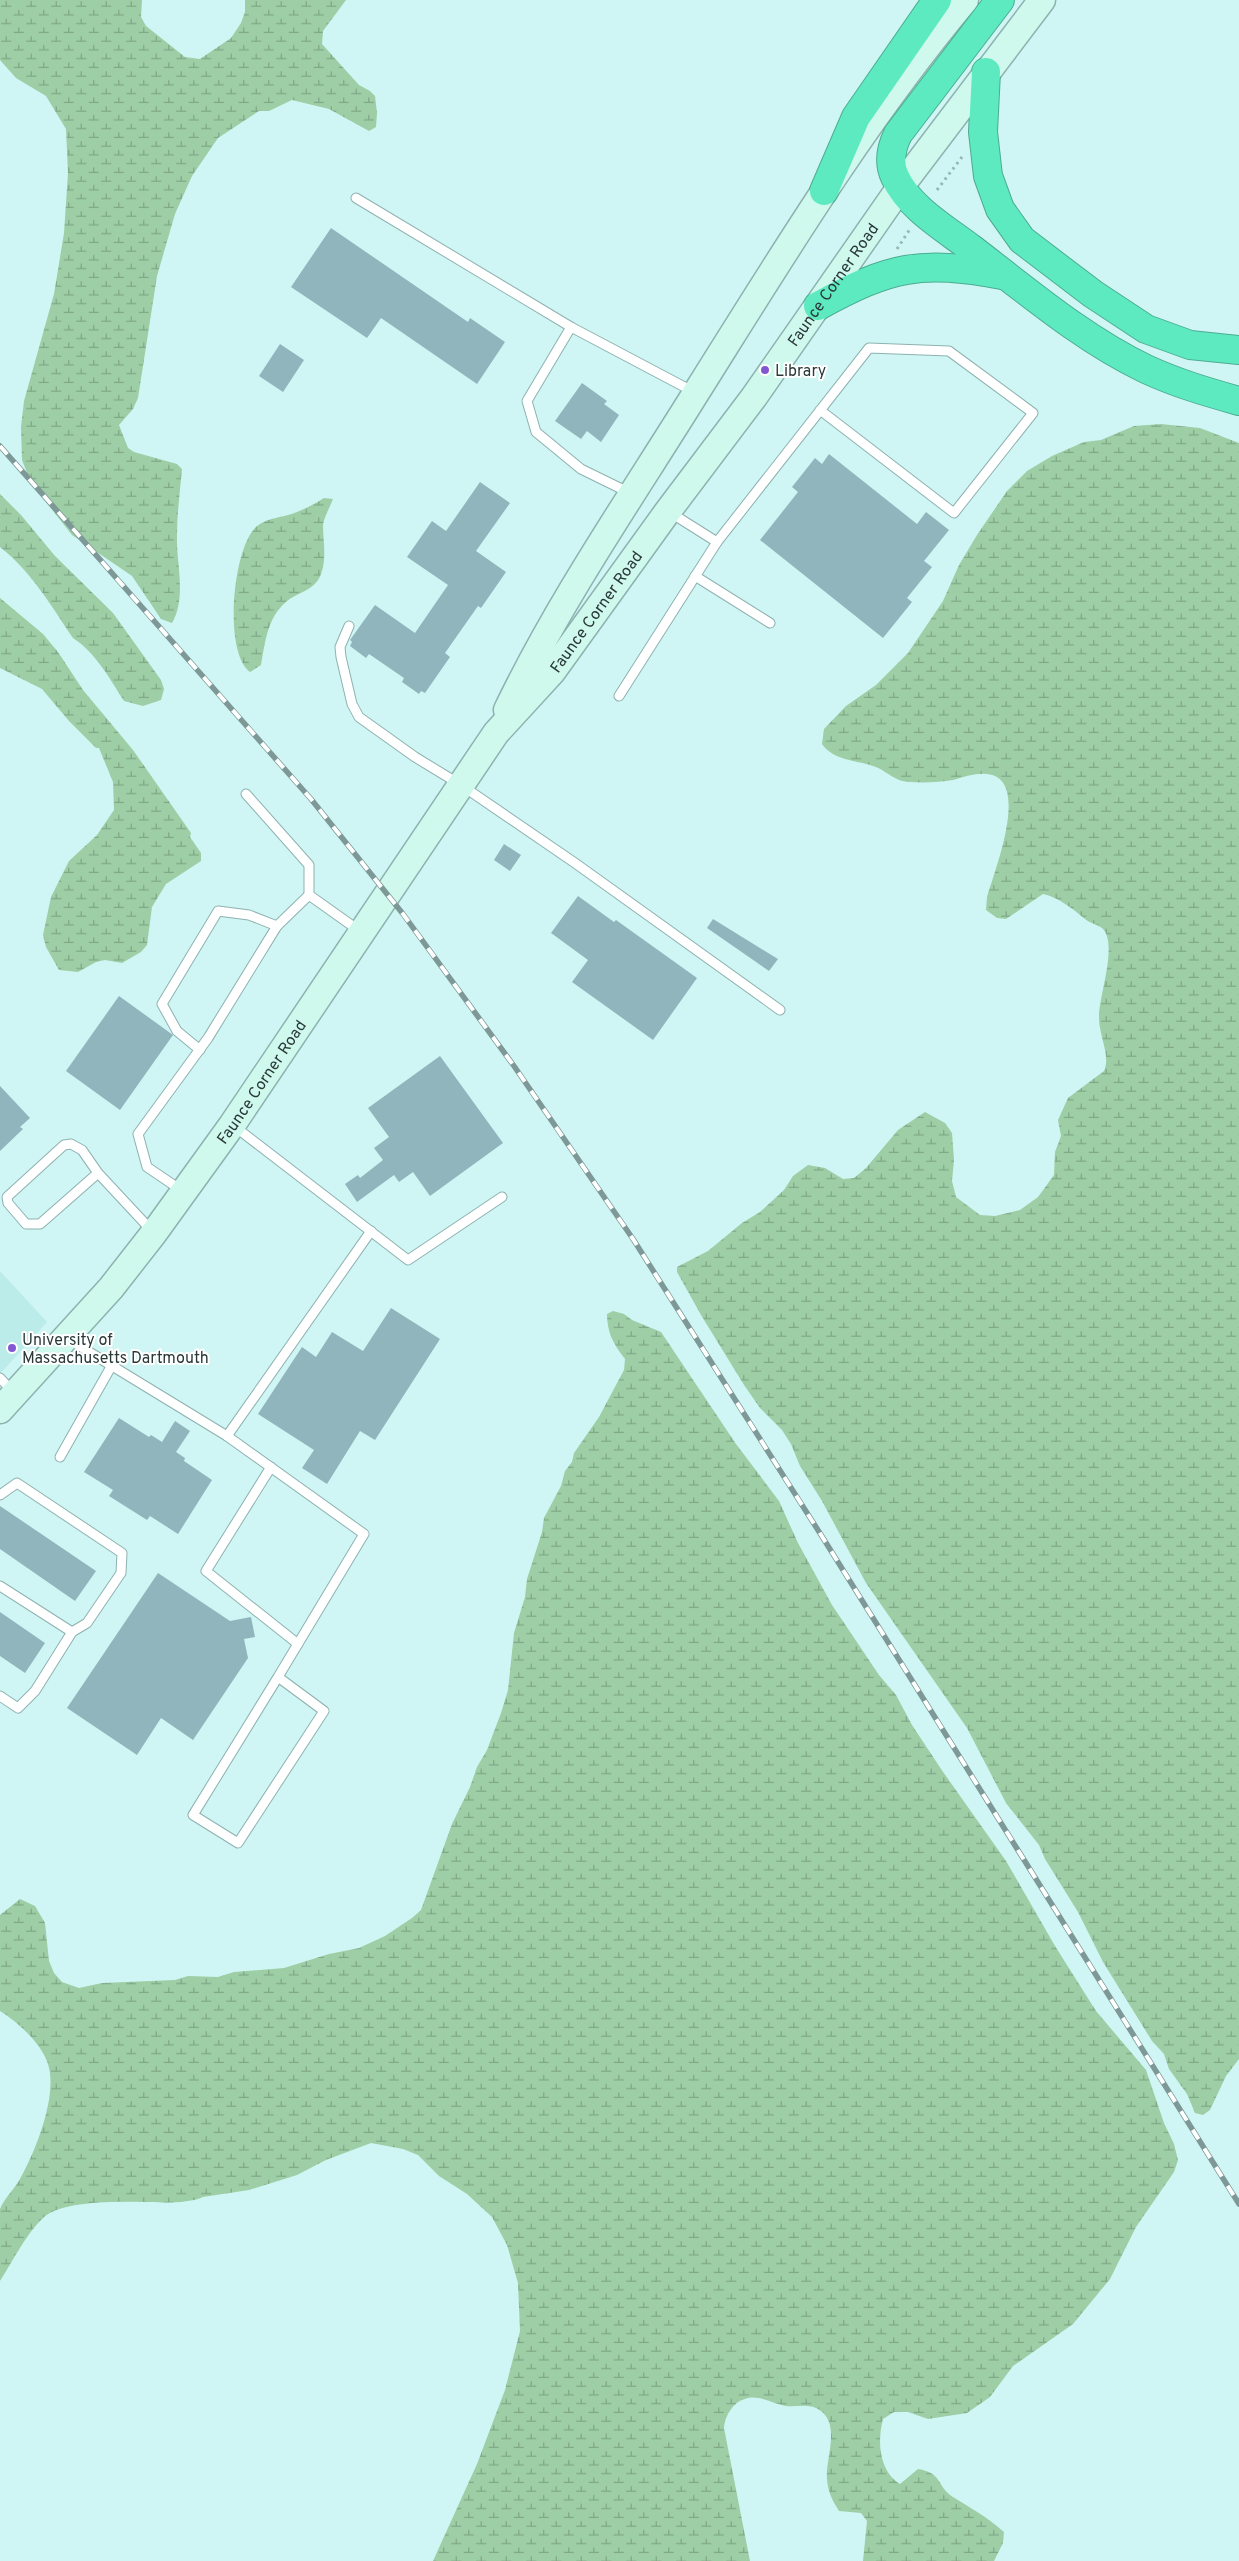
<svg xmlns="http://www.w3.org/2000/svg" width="1239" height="2561" viewBox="0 0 1239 2561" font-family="Overpass,sans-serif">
  <defs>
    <pattern id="wetland-marsh" width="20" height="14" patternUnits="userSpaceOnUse" patternTransform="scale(1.25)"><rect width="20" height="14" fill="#9dcea5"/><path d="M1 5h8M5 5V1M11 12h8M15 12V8" fill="none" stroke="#80a887"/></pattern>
  </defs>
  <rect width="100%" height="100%" fill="#cff6f4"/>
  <path fill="#bcece9" d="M0 1271 47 1322 0 1374Z"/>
  <g fill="url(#wetland-marsh)">
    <path d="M0 0H142L141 17 146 26 185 57 200 59 231 38 241 23 245 12V0H346L323 31 322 44 359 85 370 91 375 96 377 113 376 127 369 131 329 109 292 100 269 111H259L218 138 192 176 175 214 157 276 138 398 133 409 119 425 128 448 134 452 177 464 182 469C180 491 177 513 177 535 176 563 187 597 172 623L161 619 132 576 72 535 31 483 22 460 21 427 24 401 54 294 64 233 68 173 66 129 46 96 16 78 0 60Z"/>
    <path d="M1161 424 1200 428 1239 443V2059L1226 2076 1210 2110 1203 2115 1195 2113 1187 2094 1169 2069 1164 2054 1152 2041 1103 1962 1078 1912 1045 1859 1039 1845 1006 1803 967 1728 866 1583 822 1501 800 1466 791 1444 782 1430 760 1408 744 1385 701 1315 677 1272V1267L708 1251 742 1223 760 1212 784 1190 793 1176 808 1165 825 1168 843 1179 854 1178 866 1168 898 1130 925 1112 945 1123 952 1133 954 1160 952 1181 956 1197 980 1215 995 1216 1020 1210 1038 1197 1054 1175 1055 1152 1061 1136 1058 1120 1068 1098 1104 1071C1111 1056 1099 1036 1099 1018 1098 998 1119 943 1102 928 1097 924 1089 923 1085 919 1073 909 1058 897 1043 894L1006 919 997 918 986 910 987 897C994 872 1032 778 987 774 975 773 964 777 953 780 941 782 924 783 911 782 894 782 888 771 873 766 856 760 834 761 822 744L824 729 846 706 876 685 908 653 943 601 959 565 977 535 1007 491 1027 471 1052 456 1084 442 1101 440 1134 426Z"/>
    <path d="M0 494 21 515 55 556 113 613 161 680 164 689 161 700 143 706 124 701C110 679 96 653 73 638 52 607 31 571 0 547Z"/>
    <path d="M324 498 333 499C330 507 324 517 323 525 323 542 327 557 321 574 315 591 297 592 286 602 267 618 265 643 261 665L250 672C223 652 233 550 255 528 266 517 283 518 297 512 307 508 316 503 324 498Z"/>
    <path d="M0 598 43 634 58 652 83 690 133 750 191 833 190 837 201 853V861L166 884 152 907 147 945 141 952 122 963 105 960 96 962 78 972 59 970 46 947 43 935 51 897 69 861 97 835 114 810 113 782 99 748H96L69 721 42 689 0 668Z"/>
    <path d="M613 1311 624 1314 632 1320 661 1332 736 1444 779 1501 798 1543 832 1605 879 1675 896 1695 912 1725 941 1769 1006 1861 1055 1946 1096 2011 1146 2070 1164 2123 1174 2144 1178 2160 1174 2172 1136 2227 1110 2279 1073 2324 1013 2366 990 2397 967 2413 928 2419 908 2412H894L883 2419C877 2441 879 2471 900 2484L918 2469C943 2473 936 2486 953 2497 972 2509 986 2516 1004 2532L1003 2543 994 2561H863L867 2521 861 2513 839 2511C832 2500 828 2492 827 2479 825 2458 843 2421 816 2408 806 2404 796 2407 786 2406 772 2404 759 2394 745 2399 733 2402 725 2416 724 2428L750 2561H433L477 2464 505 2390 520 2331 518 2283 507 2245 492 2217 467 2194 439 2176 418 2155 403 2149 371 2143 326 2160 297 2175 249 2190 203 2197C191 2203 165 2203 151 2202 124 2202 64 2199 43 2218 25 2235 13 2261 0 2281 0 2267 0 2220 0 2209 4 2198 16 2188 21 2177 36 2150 58 2095 48 2064 41 2043 19 2023 0 2011V1915L20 1899 35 1906 45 1923 49 1961 54 1973 62 1982 79 1988 102 1983 175 1980 188 1976 218 1977 234 1972 284 1968 329 1954 359 1948 385 1936 412 1918 421 1910 452 1824 470 1787 477 1767 487 1750 501 1713 508 1690 514 1633 525 1597 527 1579 542 1532 544 1518 561 1486 565 1471 572 1462 574 1453 599 1417 624 1370 625 1359C614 1345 607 1333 607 1314Z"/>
  </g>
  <g fill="#91b5bd">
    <path d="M331 228 468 322 470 318 505 342 477 384 381 318 367 338 291 287Z"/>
    <path d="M280 344 304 360 283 392 259 376Z"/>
    <path d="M582 383 607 401 604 404 619 415 601 442 587 431 581 439 555 421Z"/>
    <path d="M829 454 917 524 926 512 949 530 924 561 932 567 907 598 912 602 883 638 760 540 798 492 792 487 815 458 822 464Z"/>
    <path d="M480 482 510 503 476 551 506 572 481 608 478 606 445 653 450 657 425 693 421 691 419 694 402 682 404 678 369 654 366 658 350 646 352 642 350 640 375 605 415 633 448 585 407 557 432 521 446 531Z"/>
    <path d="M504 844 521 855 510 871 494 860Z"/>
    <path d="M578 896 614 922 616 920 697 978 653 1040 572 982 588 960 551 933Z"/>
    <path d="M713 919 778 959 769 971 707 928Z"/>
    <path d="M119 996 173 1035 120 1110 66 1071Z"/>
    <path d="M440 1056 503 1143 430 1196 413 1172 399 1182 394 1175 357 1202 345 1184 358 1175 360 1178 383 1160 374 1148 389 1137 368 1108Z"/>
    <path d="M0 1086 30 1118 20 1127 23 1129 0 1151Z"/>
    <path d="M391 1308 440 1339 375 1440 360 1431 327 1484 302 1468 314 1450 258 1414 302 1347 316 1357 332 1332 363 1351Z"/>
    <path d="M119 1418 149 1437 151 1435 162 1442 175 1421 190 1431 176 1452 185 1458 184 1461 212 1480 178 1534 150 1516 147 1520 109 1496 113 1490 84 1472Z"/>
    <path d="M0 1506 96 1571 75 1601 0 1549Z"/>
    <path d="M158 1573 230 1621 251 1617 255 1637 244 1639 248 1658 193 1740 161 1718 137 1755 67 1708Z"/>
    <path d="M0 1612 45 1643 25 1673 0 1656Z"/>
  </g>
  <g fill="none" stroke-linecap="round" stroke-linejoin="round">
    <g stroke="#8db2b0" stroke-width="11">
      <g id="lane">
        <path d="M356 198 571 327 694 392"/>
        <path d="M571 327 527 401 536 432 581 469 630 493"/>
        <path d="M671 513 717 542"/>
        <path d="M695 576 770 623"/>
        <path d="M349 626 340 647 341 657 352 704 359 717 415 757 461 785 575 863 780 1010"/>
        <path d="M619 696 717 542 869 348 949 351 1033 413 954 513 820 410"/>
        <path d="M246 794 309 865V895L361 932"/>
        <path d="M200 1050 177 1031 162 1004 218 911 249 915 277 926"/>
        <path d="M234 1126 408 1260 502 1197"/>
        <path d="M98 1173 40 1224H26L8 1203 7 1197 64 1145 71 1144 82 1150 98 1173 152 1231"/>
        <path d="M181 1190 147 1167 138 1134 208 1038 277 926 309 895"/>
        <path d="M68 1339 227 1436 371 1231"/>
        <path d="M0 1378 13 1392"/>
        <path d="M227 1436 364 1534 278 1677 324 1711 238 1843 193 1815 278 1677"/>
        <path d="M60 1457 112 1365"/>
        <path d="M271 1467 206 1571 298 1644"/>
        <path d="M0 1495 17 1483 122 1553 121 1573 87 1623 72 1632 35 1691 18 1708 0 1696"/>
        <path d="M0 1586 72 1632"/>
      </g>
    </g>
    <g stroke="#8db2b0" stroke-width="29">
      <g id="secondary">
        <path d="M507 710C560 600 630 499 694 396 779 261 862 123 965 0"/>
        <path id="s1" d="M0 1410 111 1288 154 1233 232 1125 496 733 552 672 668 511 754 397 901 186 1042 0"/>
      </g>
    </g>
    <g stroke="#4cac91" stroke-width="30">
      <g id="highway">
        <path d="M1000 0 898 134C891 148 888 162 895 177 909 208 946 229 972 249 1027 291 1083 339 1146 369 1176 383 1207 392 1239 401"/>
        <path d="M986 72 983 132 988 176 1000 209 1022 240 1093 294 1146 329 1190 345 1239 350"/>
        <path d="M824 191 856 117 937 0"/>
        <path d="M818 306C891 266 920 260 1002 275"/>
      </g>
    </g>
    <g stroke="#97b6b4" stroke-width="3" stroke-dasharray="2.5 4" stroke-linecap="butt">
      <path d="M937 190 962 157"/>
      <path d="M897 249 910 229"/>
    </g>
    <use href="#lane" stroke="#fff" stroke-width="9"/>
    <use href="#secondary" stroke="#cff9ec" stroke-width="26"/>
    <use href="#highway" stroke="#5eeac1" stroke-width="28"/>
    <g stroke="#7d9897" stroke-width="5.5">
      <path id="rail" d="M0 446 311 799 403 914 514 1066 633 1239 823 1538 1239 2204"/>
    </g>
    <use href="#rail" stroke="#fff" stroke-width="4" stroke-dasharray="11" stroke-linecap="butt"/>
  </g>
  <g fill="#8258d2" stroke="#fff" stroke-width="2">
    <circle cx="765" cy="370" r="5"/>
    <circle cx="12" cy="1348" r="5"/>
  </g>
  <g text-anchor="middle" stroke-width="4" stroke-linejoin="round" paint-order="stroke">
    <g font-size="16" fill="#2a3938" stroke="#fff">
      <text dy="6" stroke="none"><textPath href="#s1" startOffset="1402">Faunce Corner Road</textPath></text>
      <text dy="6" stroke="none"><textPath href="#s1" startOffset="998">Faunce Corner Road</textPath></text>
      <text dy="6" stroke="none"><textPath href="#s1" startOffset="420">Faunce Corner Road</textPath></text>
    </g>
    <g font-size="16" fill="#2a3938" stroke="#fff" text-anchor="start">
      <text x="775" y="376">Library</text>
      <text x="22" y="1345">University of<tspan x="22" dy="18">Massachusetts Dartmouth</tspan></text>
    </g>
  </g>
</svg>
